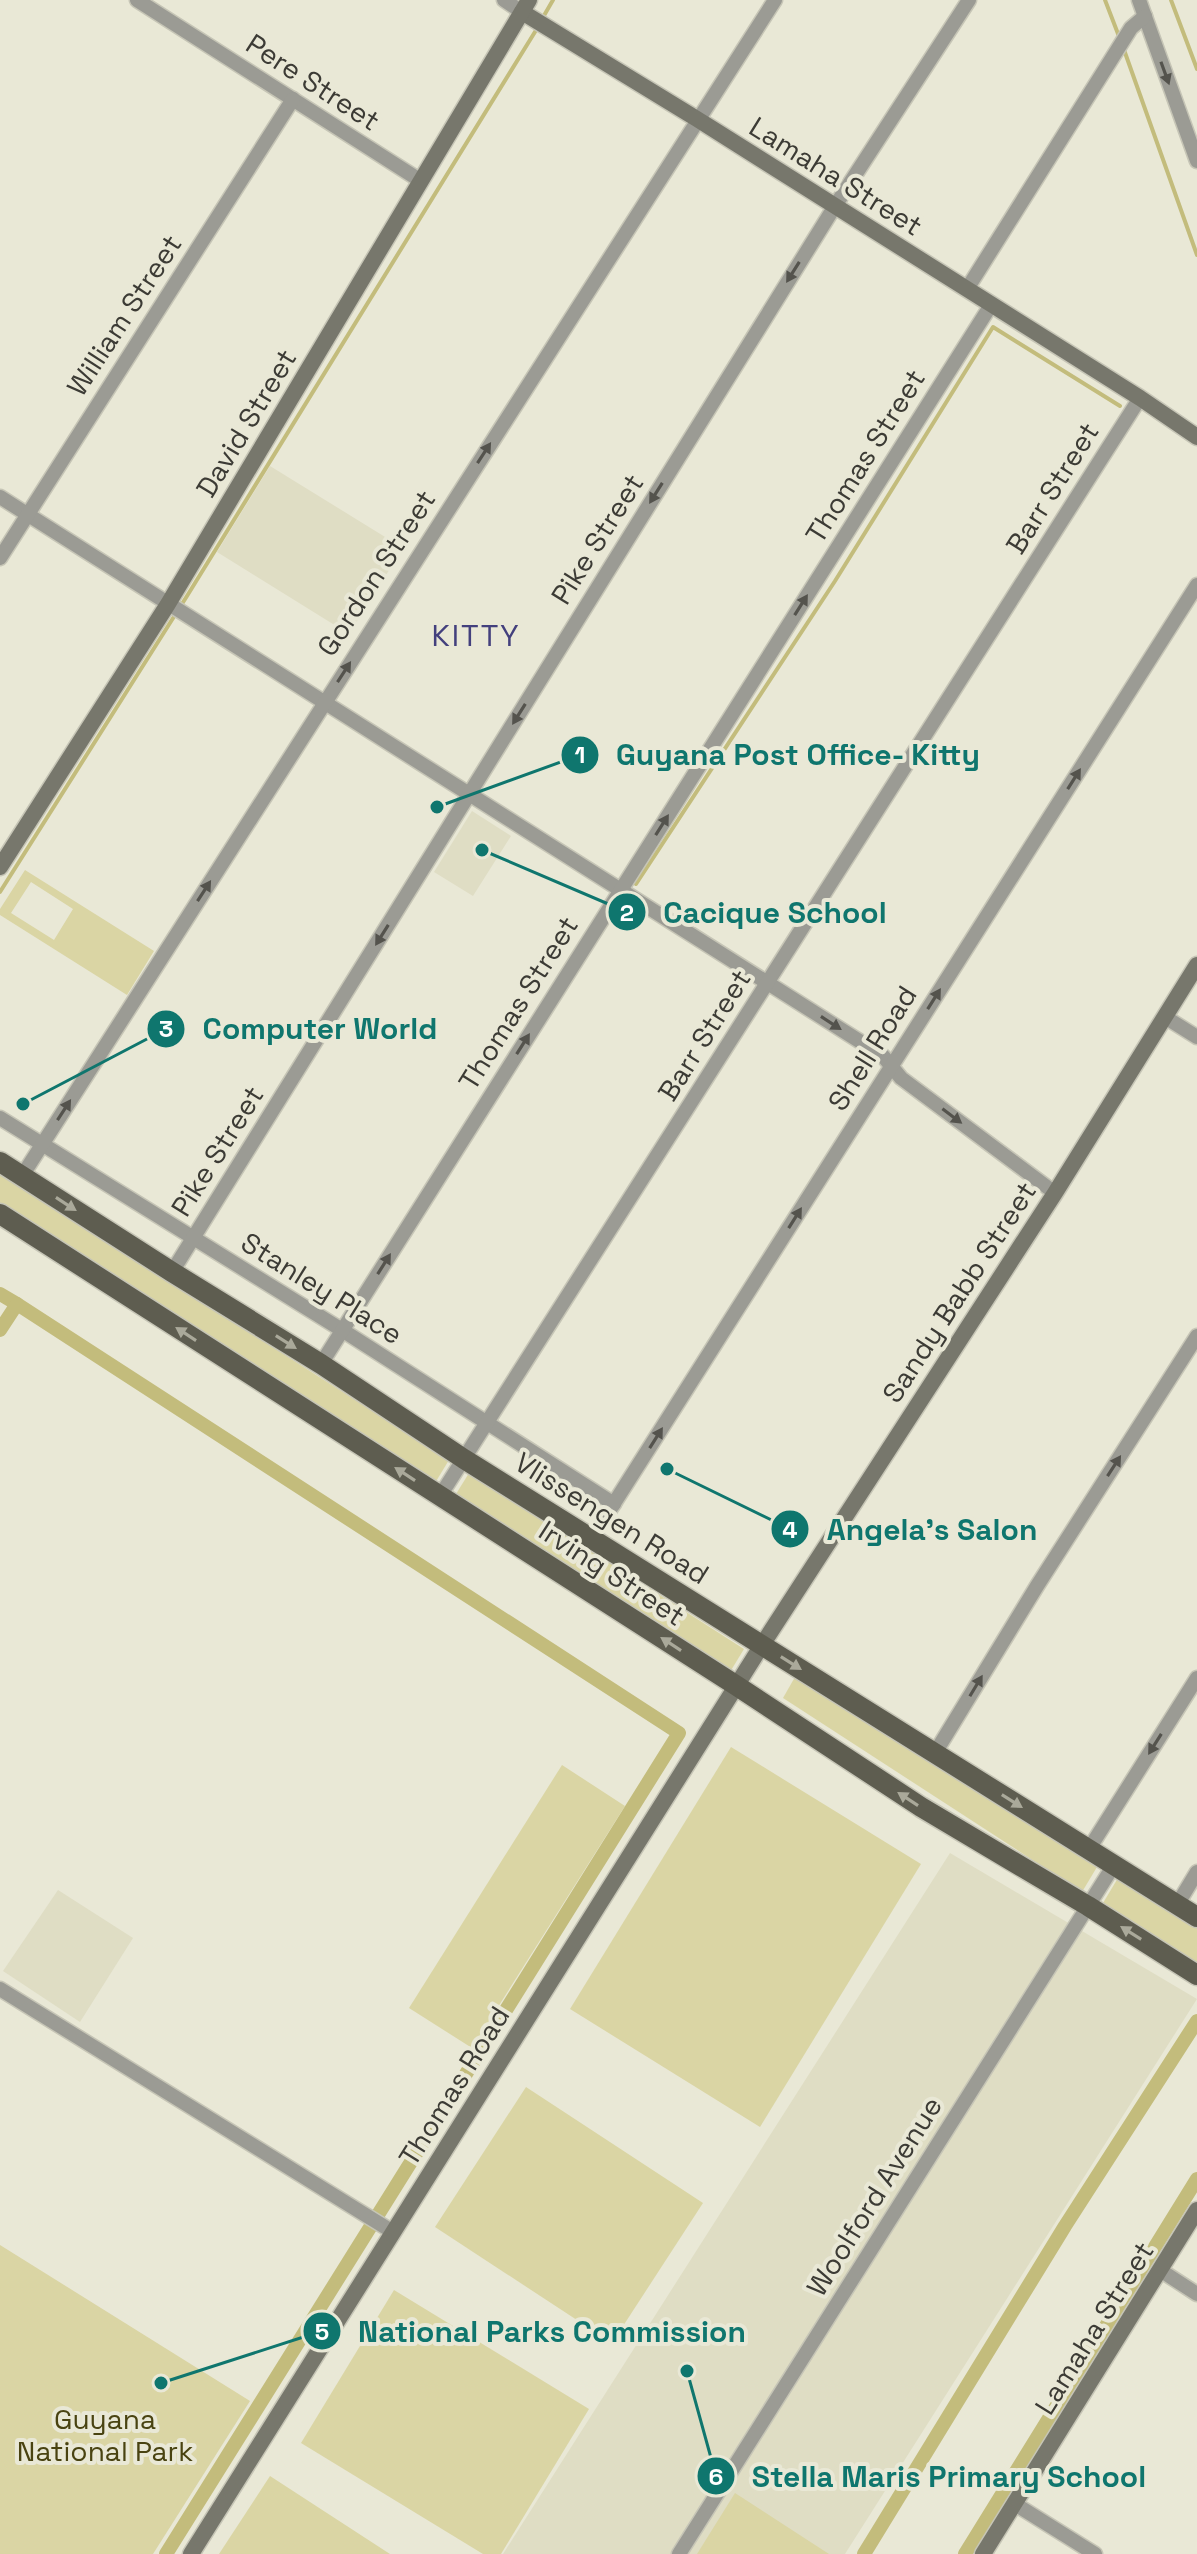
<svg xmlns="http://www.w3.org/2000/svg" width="1197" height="2554" viewBox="0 0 1197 2554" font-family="'Space Grotesk',sans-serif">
  <rect width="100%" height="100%" fill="#e9e8d6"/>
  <g fill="#dfddc4">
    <path d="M270 466 403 548 349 634 217 552Z"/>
    <path d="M472 811 511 836 473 896 434 872Z"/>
    <path d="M950 1853 1197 1999 845 2554H503Z"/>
    <path d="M58 1890 133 1938 80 2022 3 1971Z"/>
  </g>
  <g fill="#dad5a4" fill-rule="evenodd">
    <path d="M25 870 154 951 127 995 0 915V909ZM31 882 73 909 54 940 11 913Z"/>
    <path d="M0 1173 449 1460 435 1483 0 1205Z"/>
    <path d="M469 1473 744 1649 730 1672 456 1494Z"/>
    <path d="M795 1677 1097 1867 1082 1892 783 1698Z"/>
    <path d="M731 1747 921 1864 760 2127 570 2009Z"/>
    <path d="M562 1765 625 1806 472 2048 409 2008Z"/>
    <path d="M1118 1878 1197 1928V1964L1103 1903Z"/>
    <path d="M526 2087 703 2203 612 2343 435 2227Z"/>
    <path d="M0 2245 250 2401 153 2554H0Z"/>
    <path d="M394 2290 589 2409 501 2554H483L301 2443Z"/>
    <path d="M270 2476 390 2554H219Z"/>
    <path d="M735 2493 829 2554H697Z"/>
  </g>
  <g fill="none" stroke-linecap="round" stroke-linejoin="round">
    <g stroke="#c3bc7c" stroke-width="4">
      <path d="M1105 0 1120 39"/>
      <path d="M1171 0 1197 69"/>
      <path d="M542 19 553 0"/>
      <path d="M1123 47 1197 255"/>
      <path d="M636 884 835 581 993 327 1120 406"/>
      <path d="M0 892 187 596 538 27"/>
    </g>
    <g stroke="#c3bc7c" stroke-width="14">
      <path d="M0 1294 17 1304"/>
      <path d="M0 1330 17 1304 679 1733 166 2554"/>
      <path d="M864 2554 1065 2226 1197 2021"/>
      <path d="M965 2554 1197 2179"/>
    </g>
    <g stroke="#c6c5b6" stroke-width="17">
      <g id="street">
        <path d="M137 0 421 181"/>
        <path d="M504 0 522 12"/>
        <path d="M1139 0 1197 161"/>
        <path d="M967 289 1131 28 1145 16"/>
        <path d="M0 497 883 1056 901 1078 1055 1193"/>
        <path d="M0 558 293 99"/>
        <path d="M1165 1017 1197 1037"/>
        <path d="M0 1118 342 1330 614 1504"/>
        <path d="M22 1176 775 0"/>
        <path d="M172 1272 835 206 969 0"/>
        <path d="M321 1364 991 305"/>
        <path d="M440 1496 1140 398"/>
        <path d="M592 1538 1197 585"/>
        <path d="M935 1753 1037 1586 1197 1336"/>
        <path d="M1089 1849 1197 1678"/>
        <path d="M1177 1905 1197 1872"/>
        <path d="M0 1989 393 2232"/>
        <path d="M1160 2270 1197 2294"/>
        <path d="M1015 2504 1095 2554"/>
        <path d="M679 2554 1114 1865"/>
      </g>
    </g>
    <g stroke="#c6c5b6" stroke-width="19">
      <g id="secondary">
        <path d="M522 12 697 119 1140 398 1197 437"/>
        <path d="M0 867 168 604 529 0"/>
        <path d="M191 2554 762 1645 1055 1193 1197 965"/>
        <path d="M983 2554 1197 2210"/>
      </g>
    </g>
    <g stroke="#c6c5b6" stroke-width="23">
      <g id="primary">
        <path d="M0 1162 172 1272 321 1364 464 1459 1197 1917"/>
        <path d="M0 1214 737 1686 921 1807 1088 1906 1197 1975"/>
      </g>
    </g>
    <use href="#street" stroke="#9b9b94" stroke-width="14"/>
    <use href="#secondary" stroke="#77776c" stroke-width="16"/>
    <use href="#primary" stroke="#5e5d50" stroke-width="20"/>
  </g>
  <defs><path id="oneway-solid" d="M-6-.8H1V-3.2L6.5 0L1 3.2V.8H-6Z" transform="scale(2)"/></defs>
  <g fill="#54534d">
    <use href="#oneway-solid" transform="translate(1165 73) rotate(70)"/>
    <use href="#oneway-solid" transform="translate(793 272) rotate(122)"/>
    <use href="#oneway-solid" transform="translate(484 453) rotate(-57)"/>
    <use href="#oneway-solid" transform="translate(656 493) rotate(122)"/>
    <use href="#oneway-solid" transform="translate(801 605) rotate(-58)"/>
    <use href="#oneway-solid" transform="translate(344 672) rotate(-57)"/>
    <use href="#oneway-solid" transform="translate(519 714) rotate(122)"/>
    <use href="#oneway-solid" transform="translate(1074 779) rotate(-58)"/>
    <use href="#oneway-solid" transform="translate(662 825) rotate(-58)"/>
    <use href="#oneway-solid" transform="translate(204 891) rotate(-57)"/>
    <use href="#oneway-solid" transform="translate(382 935) rotate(122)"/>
    <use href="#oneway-solid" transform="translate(934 999) rotate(-58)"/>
    <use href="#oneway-solid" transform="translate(831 1023) rotate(33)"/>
    <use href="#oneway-solid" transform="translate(523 1044) rotate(-58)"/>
    <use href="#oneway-solid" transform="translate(64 1110) rotate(-57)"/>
    <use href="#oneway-solid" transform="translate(952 1116) rotate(37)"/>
    <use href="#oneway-solid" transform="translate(795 1218) rotate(-58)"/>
    <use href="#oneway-solid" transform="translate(384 1264) rotate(-58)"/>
    <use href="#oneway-solid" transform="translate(656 1438) rotate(-58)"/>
    <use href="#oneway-solid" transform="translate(1114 1466) rotate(-57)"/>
    <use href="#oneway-solid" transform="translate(976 1686) rotate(-59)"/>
    <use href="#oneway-solid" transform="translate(1155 1744) rotate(122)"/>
  </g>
  <g fill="#aaa99a">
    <use href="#oneway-solid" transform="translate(66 1204) rotate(33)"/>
    <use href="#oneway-solid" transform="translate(186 1334) rotate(-147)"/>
    <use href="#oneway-solid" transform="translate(286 1342) rotate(32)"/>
    <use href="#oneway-solid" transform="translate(405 1474) rotate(-147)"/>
    <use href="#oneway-solid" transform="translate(671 1644) rotate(-147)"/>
    <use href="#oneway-solid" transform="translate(791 1663) rotate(32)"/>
    <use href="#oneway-solid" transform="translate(908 1799) rotate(-147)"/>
    <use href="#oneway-solid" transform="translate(1012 1801) rotate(32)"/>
    <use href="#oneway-solid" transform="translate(1131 1933) rotate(-148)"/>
  </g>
  <g text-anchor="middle" stroke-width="8" stroke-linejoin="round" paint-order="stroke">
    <g font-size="28" fill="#3c3b35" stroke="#e9e8d6">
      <text transform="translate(313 82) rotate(33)" y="10">Pere Street</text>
      <text transform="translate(836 176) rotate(32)" y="10">Lamaha Street</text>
      <text transform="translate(124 315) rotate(-57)" y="10">William Street</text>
      <text transform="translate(246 423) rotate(-59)" y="10">David Street</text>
      <text transform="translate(865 456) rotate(-58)" y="10">Thomas Street</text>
      <text transform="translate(1052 488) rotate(-58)" y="10">Barr Street</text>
      <text transform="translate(597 539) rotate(-58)" y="10">Pike Street</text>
      <text transform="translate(376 573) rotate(-57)" y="10">Gordon Street</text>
      <text transform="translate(518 1003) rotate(-58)" y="10">Thomas Street</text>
      <text transform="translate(704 1035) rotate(-58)" y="10">Barr Street</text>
      <text transform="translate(872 1048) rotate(-58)" y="10">Shell Road</text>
      <text transform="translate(217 1151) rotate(-58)" y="10">Pike Street</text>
      <text transform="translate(322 1288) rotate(32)" y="10">Stanley Place</text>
      <text transform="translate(959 1292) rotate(-57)" y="10">Sandy Babb Street</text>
      <text transform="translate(612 1518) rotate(32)" y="10">Vlissengen Road</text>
      <text transform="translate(612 1573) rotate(33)" y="10">Irving Street</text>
      <text transform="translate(454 2086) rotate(-58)" y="10">Thomas Road</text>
      <text transform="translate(874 2196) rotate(-58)" y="10">Woolford Avenue</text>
      <text transform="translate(1094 2328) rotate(-58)" y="10">Lamaha Street</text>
    </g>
    <g font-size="28" fill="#494311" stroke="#e9e8d6">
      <text x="105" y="2429">Guyana<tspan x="105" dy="32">National Park</tspan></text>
    </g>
    <g font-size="30" letter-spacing="2" fill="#43407d" stroke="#e9e8d6">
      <text x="476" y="646">KITTY</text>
    </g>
  </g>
  <path fill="none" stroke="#0f766e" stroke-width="3" d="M437 807L580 755M482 850L627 912M23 1104L166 1029M667 1469L790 1529M161 2383L322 2331M687 2371L716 2476"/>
  <g fill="#0f766e" stroke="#e9e8d6" stroke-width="3">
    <circle cx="437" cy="807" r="8"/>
    <circle cx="482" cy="850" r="8"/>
    <circle cx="23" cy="1104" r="8"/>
    <circle cx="667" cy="1469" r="8"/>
    <circle cx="161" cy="2383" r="8"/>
    <circle cx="687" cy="2371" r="8"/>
    <circle cx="580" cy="755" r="20"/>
    <circle cx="627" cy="912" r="20"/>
    <circle cx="166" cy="1029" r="20"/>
    <circle cx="790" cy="1529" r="20"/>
    <circle cx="322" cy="2331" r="20"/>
    <circle cx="716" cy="2476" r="20"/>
  </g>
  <g font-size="24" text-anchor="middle" font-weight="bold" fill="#fff">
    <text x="580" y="763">1</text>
    <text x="627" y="921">2</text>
    <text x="166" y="1037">3</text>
    <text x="790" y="1538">4</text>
    <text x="322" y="2340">5</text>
    <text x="716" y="2485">6</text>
  </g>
  <g font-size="30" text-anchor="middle" font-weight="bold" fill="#0f766e" stroke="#e9e8d6" stroke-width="8" stroke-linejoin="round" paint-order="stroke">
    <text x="798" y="765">Guyana Post Office- Kitty</text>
    <text x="775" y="923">Cacique School</text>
    <text x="320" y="1039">Computer World</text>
    <text x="932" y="1540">Angela's Salon</text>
    <text x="552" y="2342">National Parks Commission</text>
    <text x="949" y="2487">Stella Maris Primary School</text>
  </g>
</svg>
